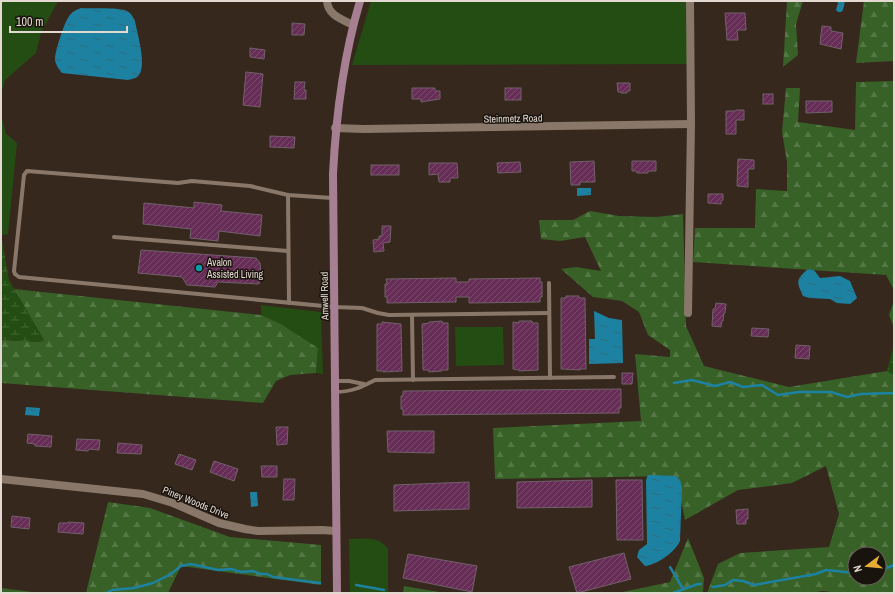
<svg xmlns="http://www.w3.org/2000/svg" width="895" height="594" viewBox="0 0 895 594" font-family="'Archivo Narrow',sans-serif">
  <defs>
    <pattern id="forest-firs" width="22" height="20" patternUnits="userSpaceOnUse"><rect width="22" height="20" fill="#376127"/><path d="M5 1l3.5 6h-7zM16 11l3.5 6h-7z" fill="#547745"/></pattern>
    <pattern id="wetland-marsh" width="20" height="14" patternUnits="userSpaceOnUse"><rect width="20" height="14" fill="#244d13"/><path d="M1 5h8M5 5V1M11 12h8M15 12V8" fill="none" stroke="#446634"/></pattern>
    <pattern id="water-ripples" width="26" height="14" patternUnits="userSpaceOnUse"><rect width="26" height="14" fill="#1d82a1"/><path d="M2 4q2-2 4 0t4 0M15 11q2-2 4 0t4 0" fill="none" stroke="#2b6b7f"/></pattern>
    <pattern id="building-hatch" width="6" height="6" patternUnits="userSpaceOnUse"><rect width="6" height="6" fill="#662d56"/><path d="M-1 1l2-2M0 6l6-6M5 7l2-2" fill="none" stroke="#7c4b6d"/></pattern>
  </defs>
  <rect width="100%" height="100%" fill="#36281c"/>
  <g fill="#244d13">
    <path d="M1 1H58L41 33 36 53 5 80 1 93Z"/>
    <path d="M371 1H690L691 64 352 65Z"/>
    <path d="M1 115 6 134 17 143 8 234 2 235Z"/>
    <path d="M261 305 321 312 323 374 316 373 318 348 281 324 261 315Z"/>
    <path d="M455 327H503L504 365 456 366Z"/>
    <path d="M349 539C363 539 379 535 388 549V593H350Z"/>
  </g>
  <g fill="url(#forest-firs)" fill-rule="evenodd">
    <path d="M787 1H803L796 24 798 55 783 67Z"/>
    <path d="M864 1H894V61L856 63Z"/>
    <path d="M894 81V290L886 275 693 262 695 228H755L756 189 787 191V162L782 132 786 88H800L798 122 855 130 856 82Z"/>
    <path d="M590 211 619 216 656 217 683 214 686 326 704 366 789 387 887 371 894 375V593H841L823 591 810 593H707L718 564 740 553 829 547 839 514 826 466 792 483 738 490 685 520 676 476 495 479 493 428 641 421 635 354 670 357V350L648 335 639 312 622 301 593 297 561 269 576 267 601 271 585 237 560 241 541 239 539 220H573ZM855 554H879V578H855Z"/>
    <path d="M14 289 261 315 281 324 318 348 316 373 290 375 276 381 263 403 1 383V340L45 342Z"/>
    <path d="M894 301V328L889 315Z"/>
    <path d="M108 502 150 508 230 537 321 545V585L181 566 168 593H86Z"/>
    <path d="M688 538 704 578 703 593H618L670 582Z"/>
    <path d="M404 586 445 593H403Z"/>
    <path d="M1 588 40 593H1Z"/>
  </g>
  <g fill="url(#wetland-marsh)">
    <path d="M1 234 9 280 45 342 1 340Z"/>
    <path d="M894 344V375L887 371Z"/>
  </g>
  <g fill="url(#water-ripples)">
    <path d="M836 1H845L843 10 841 12H838L836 10 838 3Z"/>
    <path d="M81 8C91 9 118 7 127 11 131 13 133 17 135 21 137 33 147 65 139 75 137 78 132 79 128 80L62 73C59 69 55 64 55 59 55 51 65 20 70 15 73 11 76 10 81 8Z"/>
    <path d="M577 188H591V195L577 196Z"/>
    <path d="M808 269 814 270 820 278 840 276 850 281 857 298 850 304 837 303 830 299 809 298 803 296C797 282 795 280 808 269Z"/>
    <path d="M594 311 609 318 622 320 623 363 589 364V339H595Z"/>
    <path d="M26 407 40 408 39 416 25 415Z"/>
    <path d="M648 475 676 476 680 480 682 488 680 541C675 552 657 565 645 566L637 557 639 550 647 544 646 480Z"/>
    <path d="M250 492H257L258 506 251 507Z"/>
  </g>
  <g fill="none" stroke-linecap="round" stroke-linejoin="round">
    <g stroke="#1d82a1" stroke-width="2.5">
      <path d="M674 383 692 380 715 386 730 382 743 387 762 385 778 395 799 392H831L847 397 861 394 894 393"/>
      <path d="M670 567 683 589"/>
      <path d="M879 571 894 565"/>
      <path d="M356 585 384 590"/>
      <path d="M713 587 725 585 733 580 743 581 754 585 816 574 826 570 855 573"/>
      <path d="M106 593 112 590 134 588 153 583 171 574 181 566 191 564 218 570 231 569 241 572 253 571 260 574H267L273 577 320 583"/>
      <path d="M673 593 698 584H701"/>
    </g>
  </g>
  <g fill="url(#building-hatch)" stroke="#73606c">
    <path d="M725 13H745L746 30H737L738 40H727Z"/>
    <path d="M292 23 305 24 304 35H292Z"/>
    <path d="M822 26 831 27V31L843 33 841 49 820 44Z"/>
    <path d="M250 48 265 50 264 59 250 57Z"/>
    <path d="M246 72 263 74 260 107 243 105Z"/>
    <path d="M295 82H305L304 90H306V99H294Z"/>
    <path d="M617 83H630V91H627V93H621V92H618Z"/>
    <path d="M412 88H435V91H440V99L421 102V99H412Z"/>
    <rect x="505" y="88" width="16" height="12"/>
    <rect x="763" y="94" width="10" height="10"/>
    <path d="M806 101H832V112L806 113Z"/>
    <path d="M736 110H744V120H736V134H726V111H735Z"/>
    <path d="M270 136 295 137 294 148 270 147Z"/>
    <path d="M738 159 754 160V169H748V187L737 186Z"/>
    <path d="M594 161 595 182H580V185H571L570 162Z"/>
    <path d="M632 161H656V171H648V173H637L636 171H632Z"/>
    <path d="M520 162 521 172 498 173 497 163Z"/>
    <path d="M429 163H457L458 178H450V182H439L438 174 429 175Z"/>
    <rect x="371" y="165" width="28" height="10"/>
    <path d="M708 194H723V200L721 201V204L708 203Z"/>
    <path d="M194 202 222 205 221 211 262 215 260 236 219 231 218 241 190 238 191 229 143 224 144 203 194 208Z"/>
    <path d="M382 226H391L390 242 383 243 384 251 374 252 373 240 379 239V236H382Z"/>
    <path d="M141 250 256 258 260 263 261 274 259 284 218 282 215 287 187 285 182 277 138 273Z"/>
    <path d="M456 278V282H469V279L540 278V282H542V297H540V302L469 303V297H456V302L387 303V297H385V284H387L386 279Z"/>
    <path d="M566 296H579V298H585L586 369H580V370L561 369V298H566Z"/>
    <path d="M716 303 726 304 725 313H724L723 321H722L721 327 712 326 713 309H715Z"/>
    <path d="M442 321V323H448V370H442V371L429 372V370H423L422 324 429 323V322Z"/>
    <path d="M519 321H532V323H538V370L519 371V370L513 369V322L519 323Z"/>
    <path d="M382 322 401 324 402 371 383 372V371H377V324H382Z"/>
    <path d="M752 328 769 329 768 337 751 336Z"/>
    <path d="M796 345 810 346 809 359 795 358Z"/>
    <path d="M622 373H633L632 384H622Z"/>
    <path d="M621 389V408H619V413L403 415V409H401V396H403V391Z"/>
    <path d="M276 427H288L287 444 277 445Z"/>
    <path d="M387 431H434V453L388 452Z"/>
    <path d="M28 434 52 436 51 447 35 446V444L27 443Z"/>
    <path d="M77 439 100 440 99 450 89 449 88 451 76 450Z"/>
    <path d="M118 443 142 445 141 454 117 453Z"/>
    <path d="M179 454 196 460 192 470 175 464Z"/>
    <path d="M214 461 238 469 234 481 210 472Z"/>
    <path d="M261 466H277V477H262Z"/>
    <path d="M284 479H295L294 500H283Z"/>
    <path d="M592 480V507L517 508V482Z"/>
    <path d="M616 480H642L643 540H617Z"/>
    <path d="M469 482V509L394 511V485Z"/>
    <path d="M748 509V519H746V524H737L736 510Z"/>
    <path d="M12 516 30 518 29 529 11 527Z"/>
    <path d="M68 522 84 523 83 534 58 532 59 523H68Z"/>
    <path d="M624 553 631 579 577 593 569 567Z"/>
    <path d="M408 554 477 566 472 592 403 578Z"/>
  </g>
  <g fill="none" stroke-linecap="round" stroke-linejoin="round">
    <g stroke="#89786a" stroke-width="4">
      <path d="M288 195 289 303"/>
      <path d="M332 198 288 195 250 186 192 181 178 183 27 171 24 175 14 271 15 274 19 277 334 307 362 308 378 313 389 315 549 313"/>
      <path d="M114 237 288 251"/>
      <path d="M549 283 550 378"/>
      <path d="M412 315 413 380"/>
      <path d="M335 381H349L364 384"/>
      <path d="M335 392C343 392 350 391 358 388 364 386 369 383 375 380L614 377"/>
    </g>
    <g stroke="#89786a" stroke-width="8">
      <path d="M327 1C328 15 341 19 353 25"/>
      <path d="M335 128 364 129 691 124"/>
      <path d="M688 313 691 124 690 1"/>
      <path d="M1 479 143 494 173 503 219 523 245 529 258 531 322 530 336 531"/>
    </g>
    <path stroke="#a77f93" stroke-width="8" d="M337 593 333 174C336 115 343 58 360 1"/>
  </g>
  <circle fill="#0f9aa8" stroke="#19130d" stroke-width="1.5" cx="199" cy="268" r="4"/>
  <g text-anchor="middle" stroke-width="3" stroke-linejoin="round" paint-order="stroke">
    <g font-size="10" fill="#e3d9d1" stroke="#19130d">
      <text transform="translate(513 118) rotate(-1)" y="4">Steinmetz Road</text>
      <text transform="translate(324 296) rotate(-91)" y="4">Amwell Road</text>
      <text transform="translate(196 502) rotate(22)" y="4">Piney Woods Drive</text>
    </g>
    <g font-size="10" fill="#e3d9d1" stroke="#19130d" text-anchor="start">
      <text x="207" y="266">Avalon<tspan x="207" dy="12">Assisted Living</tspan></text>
    </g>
  </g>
  <rect width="895" height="594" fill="none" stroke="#e3d9d1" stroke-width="4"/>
  <g transform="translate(867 566) rotate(254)"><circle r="19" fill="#19130d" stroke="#6a625b"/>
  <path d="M0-3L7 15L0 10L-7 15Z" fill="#e6ac36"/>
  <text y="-6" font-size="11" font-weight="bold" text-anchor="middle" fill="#e3d9d1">N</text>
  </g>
  <path d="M10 26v6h117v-6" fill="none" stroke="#e3d9d1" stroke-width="2"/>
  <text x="16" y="26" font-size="12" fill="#e3d9d1" stroke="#19130d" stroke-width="3" paint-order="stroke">100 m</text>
</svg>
